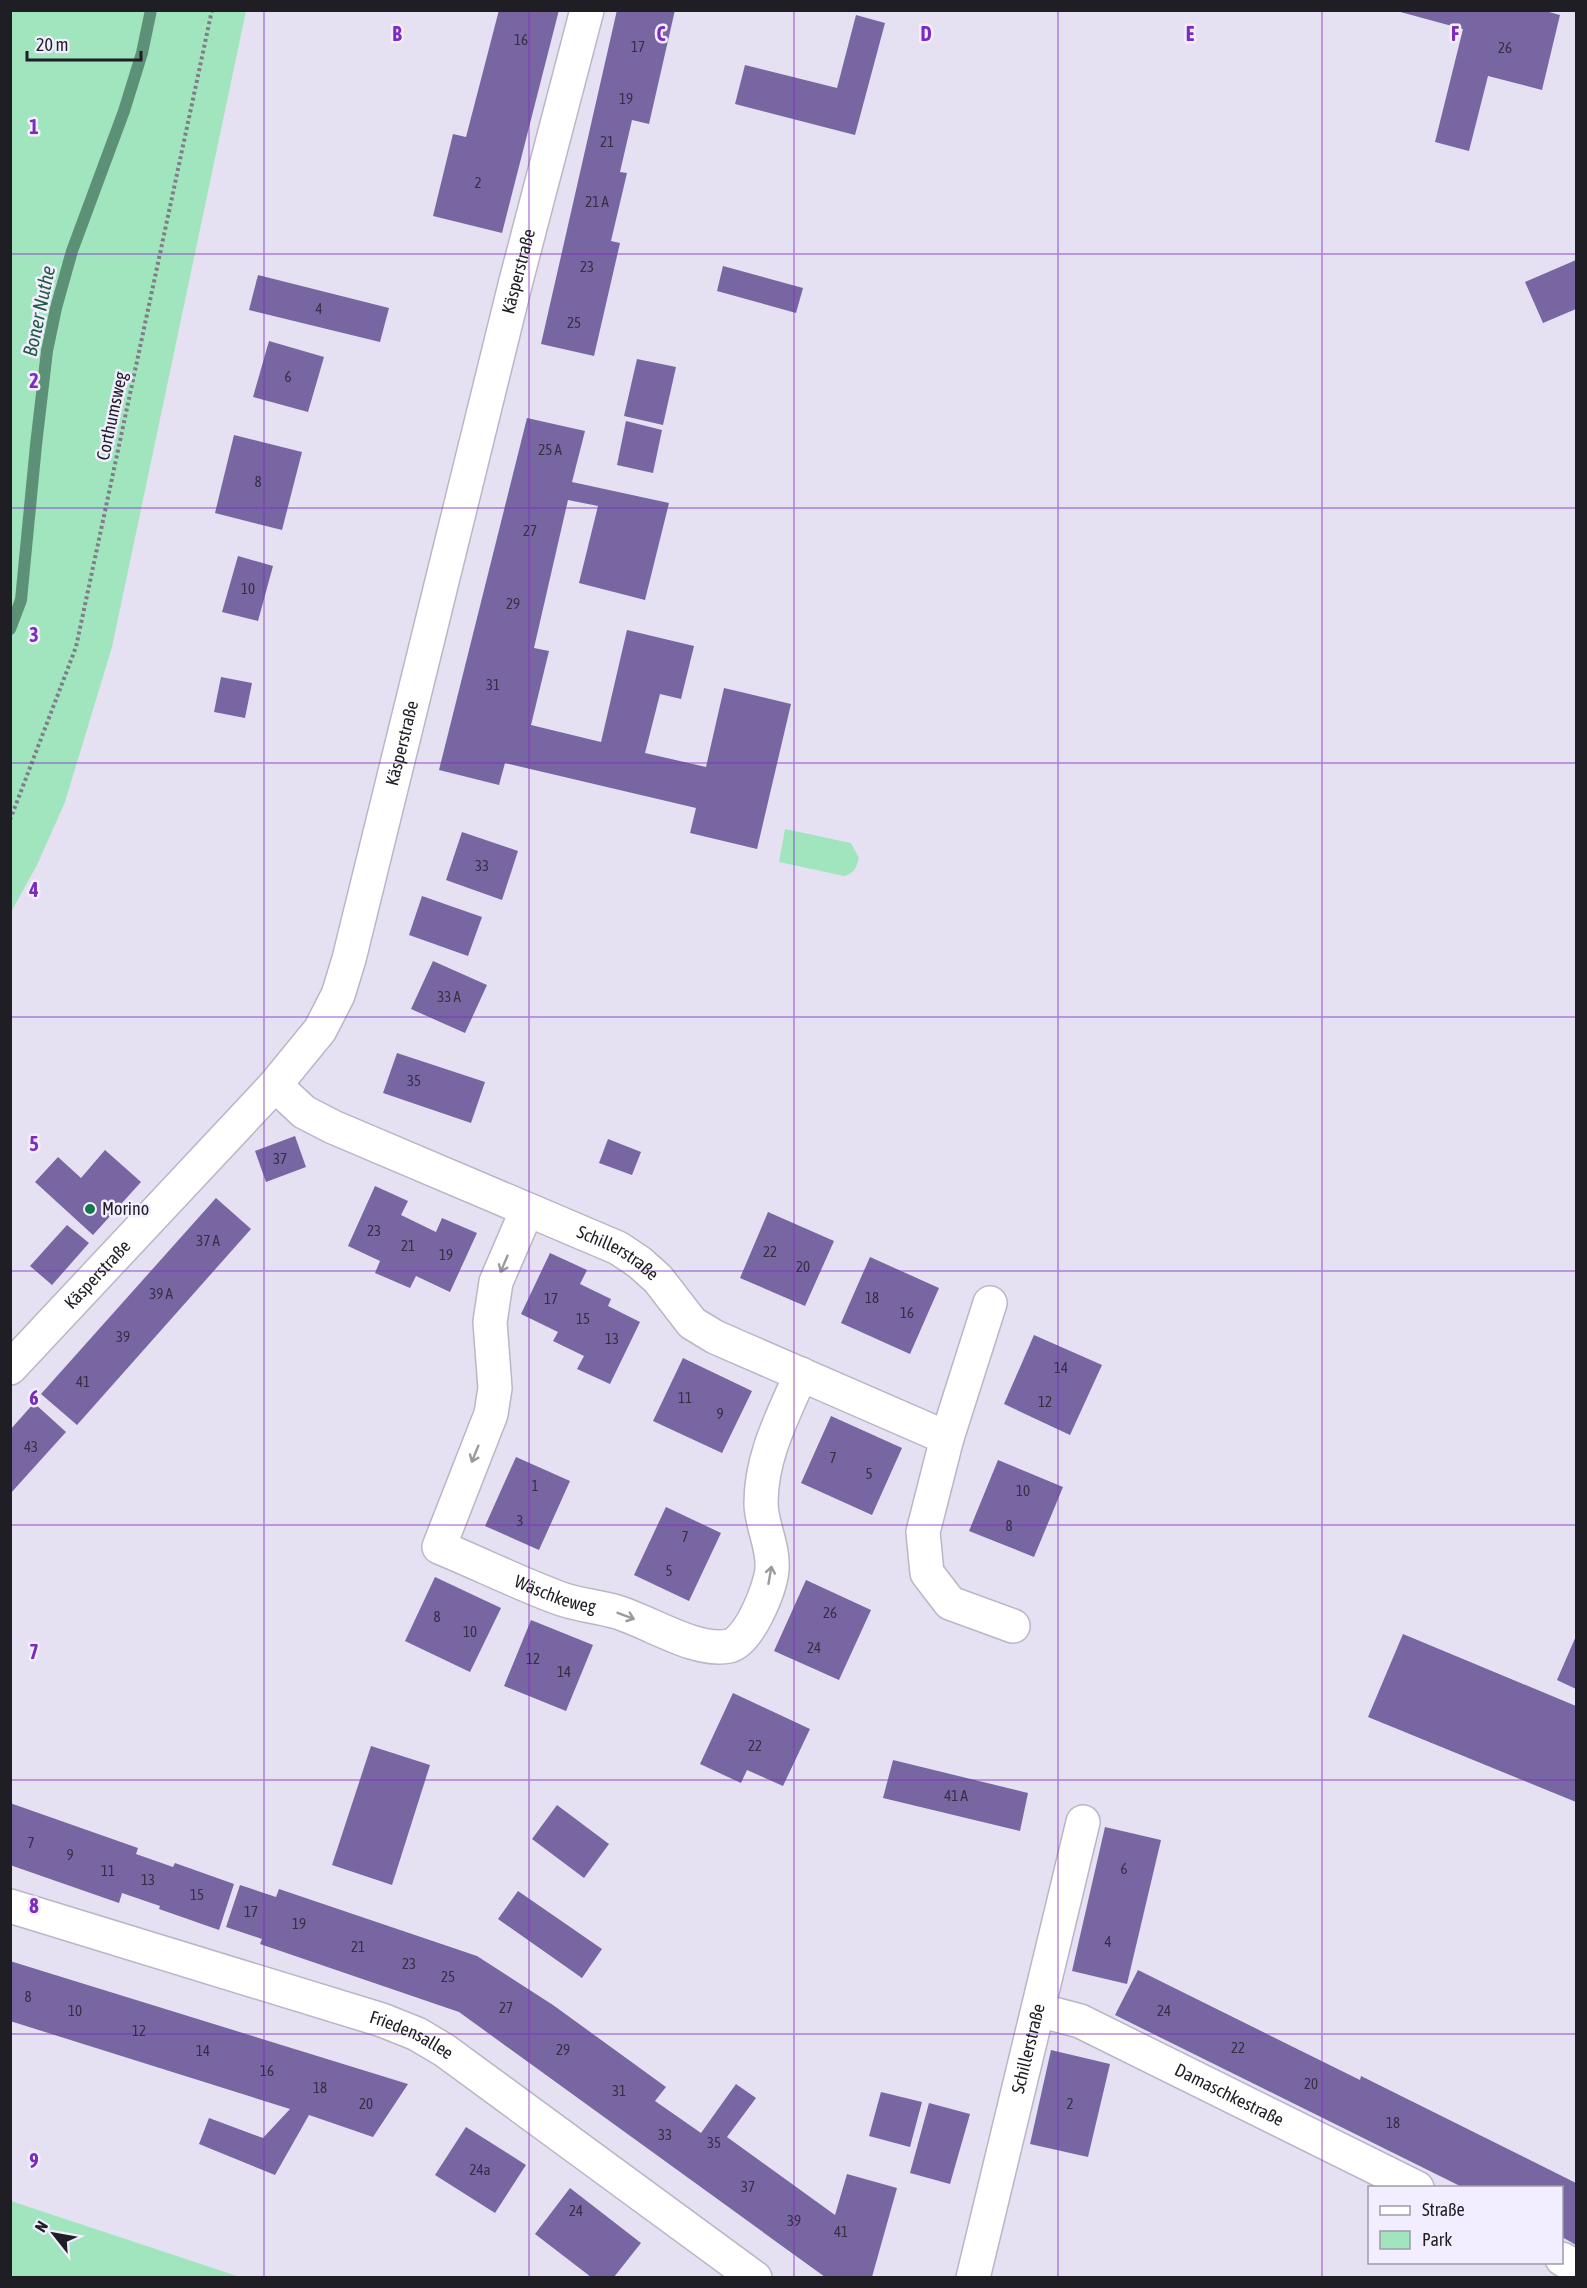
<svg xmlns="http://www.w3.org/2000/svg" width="1587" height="2288" viewBox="0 0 1587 2288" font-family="'Asap Condensed',sans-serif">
  <rect width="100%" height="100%" fill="#e5e1f2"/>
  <g fill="#a1e5bf">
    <path d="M11 10 246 11 112 647 65 802 37 865 11 912Z"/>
    <path d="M785 829 851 843 859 858C856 868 855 873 844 876L779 862Z"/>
    <path d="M11 2201 240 2277H11Z"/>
  </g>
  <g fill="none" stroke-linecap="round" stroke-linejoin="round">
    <path stroke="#5d9177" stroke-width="12" d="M10 629 21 600 36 445 47 351 56 308 72 251 124 111 142 53 151 10"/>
  </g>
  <g fill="#7866a3">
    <path d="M499 10H559L502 233 433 216 453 134 466 137Z"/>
    <path d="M617 10H675L649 124 632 120 620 172 627 173 611 241 620 243 594 356 541 344Z"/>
    <path d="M1393 10H1542L1560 15 1542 90 1488 76 1469 151 1435 142 1463 29Z"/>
    <path d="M856 15 885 23 855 135 735 104 745 65 837 88Z"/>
    <path d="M1576 260V309L1543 323 1525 282Z"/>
    <path d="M723 266 803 288 796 313 717 291Z"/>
    <path d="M258 275 389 308 380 342 249 310Z"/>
    <path d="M269 341 324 357 308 412 253 397Z"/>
    <path d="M637 359 676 367 663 425 624 416Z"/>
    <path d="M527 418 585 431 572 482 669 503 645 600 579 583 598 506 568 500 534 648 549 651 531 725 601 742 627 630 694 646 681 699 660 694 645 753 706 767 724 688 791 704 757 849 690 833 696 808 505 763 499 785 439 770Z"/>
    <path d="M626 421 662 430 653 473 617 465Z"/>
    <path d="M234 435 302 452 282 530 215 513Z"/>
    <path d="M238 556 273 566 258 621 222 612Z"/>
    <path d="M221 677 252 683 245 718 214 712Z"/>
    <path d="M462 832 518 851 502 900 446 880Z"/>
    <path d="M422 896 482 917 468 956 409 935Z"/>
    <path d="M433 961 487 985 465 1033 411 1009Z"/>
    <path d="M397 1053 485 1082 471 1123 383 1093Z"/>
    <path d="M295 1136 306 1167 266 1182 255 1151Z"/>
    <path d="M608 1139 641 1152 632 1175 599 1163Z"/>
    <path d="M105 1150 141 1182 93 1235 35 1182 58 1157 81 1178Z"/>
    <path d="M375 1186 408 1201 401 1215 436 1232 442 1218 477 1233 450 1292 416 1276 410 1288 375 1273 380 1261 348 1246Z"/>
    <path d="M216 1198 251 1229 77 1425 41 1394Z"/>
    <path d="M768 1212 834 1241 805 1306 740 1278Z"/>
    <path d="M67 1225 89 1243 52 1285 30 1266Z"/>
    <path d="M550 1253 587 1270 580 1284 611 1299 608 1306 640 1322 610 1384 577 1369 584 1356 553 1341 558 1332 521 1314Z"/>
    <path d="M870 1257 939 1288 910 1354 841 1323Z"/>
    <path d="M1034 1335 1102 1365 1070 1435 1004 1404Z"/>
    <path d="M683 1358 752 1391 722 1453 653 1421Z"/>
    <path d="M34 1403 66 1432 10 1494V1430Z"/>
    <path d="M831 1416 902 1448 872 1515 801 1483Z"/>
    <path d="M516 1457 570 1481 539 1550 485 1526Z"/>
    <path d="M998 1460 1063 1487 1034 1557 969 1531Z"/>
    <path d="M666 1507 721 1533 689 1601 634 1575Z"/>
    <path d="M435 1577 501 1608 470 1672 405 1641Z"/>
    <path d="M806 1580 871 1610 839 1680 774 1651Z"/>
    <path d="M531 1620 593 1645 566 1711 504 1686Z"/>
    <path d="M1403 1634 1576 1706V1802L1368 1717Z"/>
    <path d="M1576 1636V1689L1557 1680Z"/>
    <path d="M733 1693 810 1729 783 1786 747 1770 741 1783 700 1764Z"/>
    <path d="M371 1746 430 1765 392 1885 332 1865Z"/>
    <path d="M893 1760 1028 1793 1020 1831 883 1798Z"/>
    <path d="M10 1803 138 1848 136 1854 173 1867 175 1863 234 1884 219 1930 159 1909 160 1906 122 1893 119 1903 10 1865Z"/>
    <path d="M557 1805 609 1844 584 1878 532 1839Z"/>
    <path d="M1105 1827 1161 1840 1127 1984 1072 1971Z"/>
    <path d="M240 1885 276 1897 279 1889 477 1956 553 2005 666 2087 655 2101 701 2133 736 2084 756 2098 727 2137 835 2215 847 2174 897 2188 872 2277H825L459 2012 260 1944 262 1939 226 1927Z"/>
    <path d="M518 1891 602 1949 582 1978 498 1919Z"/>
    <path d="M10 1961 52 1974 408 2084 373 2137 309 2115 275 2175 199 2144 209 2118 263 2138 290 2109 10 2021Z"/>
    <path d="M1138 1970 1360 2080 1361 2076 1576 2183V2245L1562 2237V2187H1462L1115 2015Z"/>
    <path d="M1051 2050 1110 2064 1088 2157 1030 2144Z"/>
    <path d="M881 2092 922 2102 910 2147 869 2136Z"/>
    <path d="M929 2103 970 2114 950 2184 910 2173Z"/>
    <path d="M466 2127 526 2165 495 2213 435 2175Z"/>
    <path d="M570 2188 641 2243 614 2277H591L535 2234Z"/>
  </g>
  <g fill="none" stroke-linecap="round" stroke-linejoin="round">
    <g stroke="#bab6c6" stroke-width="36">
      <g id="minor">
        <path id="s1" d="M275 1085 304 1112 333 1127 618 1248 639 1262 658 1279 692 1323 715 1337 947 1438"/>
        <path id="s2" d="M527 1210 496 1282 490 1322 495 1388 491 1414 439 1547C478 1563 516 1582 556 1597 575 1605 597 1606 617 1612 650 1622 696 1653 729 1646 749 1642 770 1589 772 1570 774 1546 761 1525 761 1503 761 1456 783 1416 801 1374"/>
        <path d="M990 1303 947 1438 923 1532 927 1573 950 1603 1013 1626"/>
        <path id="s3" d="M10 1368 275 1085 320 1030 338 995 349 959 516 281 587 10"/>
        <path id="s4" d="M10 1906 382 2020 417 2034 444 2050 755 2278"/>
        <path id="s5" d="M1038 2010 1080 2021 1417 2188"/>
        <path d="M1562 2259 1576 2267"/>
        <path id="s6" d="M973 2278 1083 1822"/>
      </g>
    </g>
    <path stroke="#807d89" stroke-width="4" stroke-dasharray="3 3" stroke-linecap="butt" d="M10 820 76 647 212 10"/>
    <use href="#minor" stroke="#fff" stroke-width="33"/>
  </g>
  <defs><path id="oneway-shaft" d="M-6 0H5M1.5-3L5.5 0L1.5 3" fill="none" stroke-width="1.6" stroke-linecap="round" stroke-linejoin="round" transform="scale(1.5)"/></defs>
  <g stroke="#9a9a9c">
    <use href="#oneway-shaft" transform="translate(504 1264) rotate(113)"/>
    <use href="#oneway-shaft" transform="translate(475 1454) rotate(112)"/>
    <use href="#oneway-shaft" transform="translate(770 1575) rotate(-80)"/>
    <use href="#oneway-shaft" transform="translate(626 1616) rotate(21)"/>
  </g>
  <path fill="none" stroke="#7b2cbf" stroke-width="1.5" stroke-opacity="0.55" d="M264 10V2278M529 10V2278M794 10V2278M1058 10V2278M1322 10V2278M10 254H1576M10 508H1576M10 763H1576M10 1017H1576M10 1271H1576M10 1525H1576M10 1780H1576M10 2034H1576"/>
  <circle fill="#15774e" stroke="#f2eeff" stroke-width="2" cx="90" cy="1209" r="6"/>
  <g text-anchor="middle" stroke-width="5" stroke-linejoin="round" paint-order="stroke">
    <g font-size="15" fill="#353044">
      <text x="521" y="45">16</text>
      <text x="638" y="52">17</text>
      <text x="1505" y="53">26</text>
      <text x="626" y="104">19</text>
      <text x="607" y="147">21</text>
      <text x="478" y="188">2</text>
      <text x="597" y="207">21 A</text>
      <text x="587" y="272">23</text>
      <text x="319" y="314">4</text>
      <text x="574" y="328">25</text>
      <text x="288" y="382">6</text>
      <text x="550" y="455">25 A</text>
      <text x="258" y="487">8</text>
      <text x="530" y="536">27</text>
      <text x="248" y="594">10</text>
      <text x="513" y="609">29</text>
      <text x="493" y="690">31</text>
      <text x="482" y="871">33</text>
      <text x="449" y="1002">33 A</text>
      <text x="414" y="1086">35</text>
      <text x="280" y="1164">37</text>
      <text x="374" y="1236">23</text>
      <text x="208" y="1246">37 A</text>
      <text x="408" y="1251">21</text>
      <text x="770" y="1257">22</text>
      <text x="446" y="1260">19</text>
      <text x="803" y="1272">20</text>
      <text x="161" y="1299">39 A</text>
      <text x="872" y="1303">18</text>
      <text x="551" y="1304">17</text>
      <text x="907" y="1318">16</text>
      <text x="583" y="1324">15</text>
      <text x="123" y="1342">39</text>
      <text x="612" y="1344">13</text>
      <text x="1061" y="1373">14</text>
      <text x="83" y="1387">41</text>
      <text x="685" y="1403">11</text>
      <text x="1045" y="1407">12</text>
      <text x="720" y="1419">9</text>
      <text x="31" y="1452">43</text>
      <text x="833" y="1463">7</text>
      <text x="869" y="1479">5</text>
      <text x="535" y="1491">1</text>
      <text x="1023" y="1496">10</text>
      <text x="520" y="1526">3</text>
      <text x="1009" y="1531">8</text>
      <text x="685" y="1542">7</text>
      <text x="669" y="1576">5</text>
      <text x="830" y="1618">26</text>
      <text x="437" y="1622">8</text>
      <text x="470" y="1637">10</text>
      <text x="814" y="1653">24</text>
      <text x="533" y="1664">12</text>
      <text x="564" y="1677">14</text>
      <text x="755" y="1751">22</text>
      <text x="956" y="1801">41 A</text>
      <text x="31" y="1848">7</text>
      <text x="70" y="1860">9</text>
      <text x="1124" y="1874">6</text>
      <text x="108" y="1876">11</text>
      <text x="148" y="1885">13</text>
      <text x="197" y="1900">15</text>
      <text x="251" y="1917">17</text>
      <text x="299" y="1929">19</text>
      <text x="1108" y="1947">4</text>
      <text x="358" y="1952">21</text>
      <text x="409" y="1969">23</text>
      <text x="448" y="1982">25</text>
      <text x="28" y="2002">8</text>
      <text x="506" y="2013">27</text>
      <text x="75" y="2016">10</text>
      <text x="1164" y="2016">24</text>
      <text x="139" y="2036">12</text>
      <text x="1238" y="2053">22</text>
      <text x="563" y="2055">29</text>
      <text x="203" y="2056">14</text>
      <text x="267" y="2076">16</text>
      <text x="1311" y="2089">20</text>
      <text x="320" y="2093">18</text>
      <text x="619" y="2096">31</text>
      <text x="366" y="2109">20</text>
      <text x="1070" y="2109">2</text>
      <text x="1393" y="2128">18</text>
      <text x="665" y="2140">33</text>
      <text x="714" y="2148">35</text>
      <text x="480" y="2175">24a</text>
      <text x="748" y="2192">37</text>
      <text x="576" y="2216">24</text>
      <text x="794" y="2226">39</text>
      <text x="841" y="2237">41</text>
    </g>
    <g font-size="18" fill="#1f1e24" stroke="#f2eeff">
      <text dy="6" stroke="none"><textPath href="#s3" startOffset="1244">Käsperstraße</textPath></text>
      <text transform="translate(112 416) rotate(-78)" y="6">Corthumsweg</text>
      <text dy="6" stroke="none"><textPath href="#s3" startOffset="758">Käsperstraße</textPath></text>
      <text dy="6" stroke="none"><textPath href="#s1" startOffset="384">Schillerstraße</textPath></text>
      <text dy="6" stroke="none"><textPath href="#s3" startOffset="128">Käsperstraße</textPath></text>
      <text dy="6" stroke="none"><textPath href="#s2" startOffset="480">Wäschkeweg</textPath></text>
      <text dy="6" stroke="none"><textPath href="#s4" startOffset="422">Friedensallee</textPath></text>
      <text dy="6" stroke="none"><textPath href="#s6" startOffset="236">Schillerstraße</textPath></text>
      <text dy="6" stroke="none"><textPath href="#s5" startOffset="210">Damaschkestraße</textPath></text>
    </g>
    <g font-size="18" fill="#1f1e24" stroke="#f2eeff" text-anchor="start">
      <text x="102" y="1215">Morino</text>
    </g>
    <g font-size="20" font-style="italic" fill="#245c41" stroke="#f2eeff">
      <text transform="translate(39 311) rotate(-78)" y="7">Boner Nuthe</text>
    </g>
  </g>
  <g font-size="20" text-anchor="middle" font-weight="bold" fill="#7b2cbf" stroke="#f2eeff" stroke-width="5" stroke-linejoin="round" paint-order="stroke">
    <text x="397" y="41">B</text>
    <text x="661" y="41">C</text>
    <text x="926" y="41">D</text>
    <text x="1190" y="41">E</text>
    <text x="1455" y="41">F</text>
    <text x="34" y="134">1</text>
    <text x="34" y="388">2</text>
    <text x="34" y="642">3</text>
    <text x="34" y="897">4</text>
    <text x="34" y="1151">5</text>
    <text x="34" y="1405">6</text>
    <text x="34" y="1659">7</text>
    <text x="34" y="1913">8</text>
    <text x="34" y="2168">9</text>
  </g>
  <rect width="1587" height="2288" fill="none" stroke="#1f1e24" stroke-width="24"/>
  <rect x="1368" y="2186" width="195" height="78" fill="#f2eeff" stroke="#9e9ba7" stroke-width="1.5"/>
  <rect x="1380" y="2206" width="30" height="9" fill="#ffffff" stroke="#9e9ba7" stroke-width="1.5"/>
  <text x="1422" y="2216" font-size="18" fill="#1f1e24">Straße</text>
  <rect x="1380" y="2231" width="30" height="18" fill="#a1e5bf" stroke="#9e9ba7" stroke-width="1.5"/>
  <text x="1422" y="2246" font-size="18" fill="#1f1e24">Park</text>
  <g transform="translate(54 2234) rotate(301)" stroke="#f2eeff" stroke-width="4.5" paint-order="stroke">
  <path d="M0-4.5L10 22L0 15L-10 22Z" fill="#1f1e24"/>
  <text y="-9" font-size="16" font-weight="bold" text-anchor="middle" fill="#1f1e24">N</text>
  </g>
  <path d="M27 51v9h114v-9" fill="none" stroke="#1f1e24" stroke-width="3"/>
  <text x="36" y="51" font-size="18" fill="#1f1e24" stroke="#f2eeff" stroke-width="4.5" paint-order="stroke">20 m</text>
</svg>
